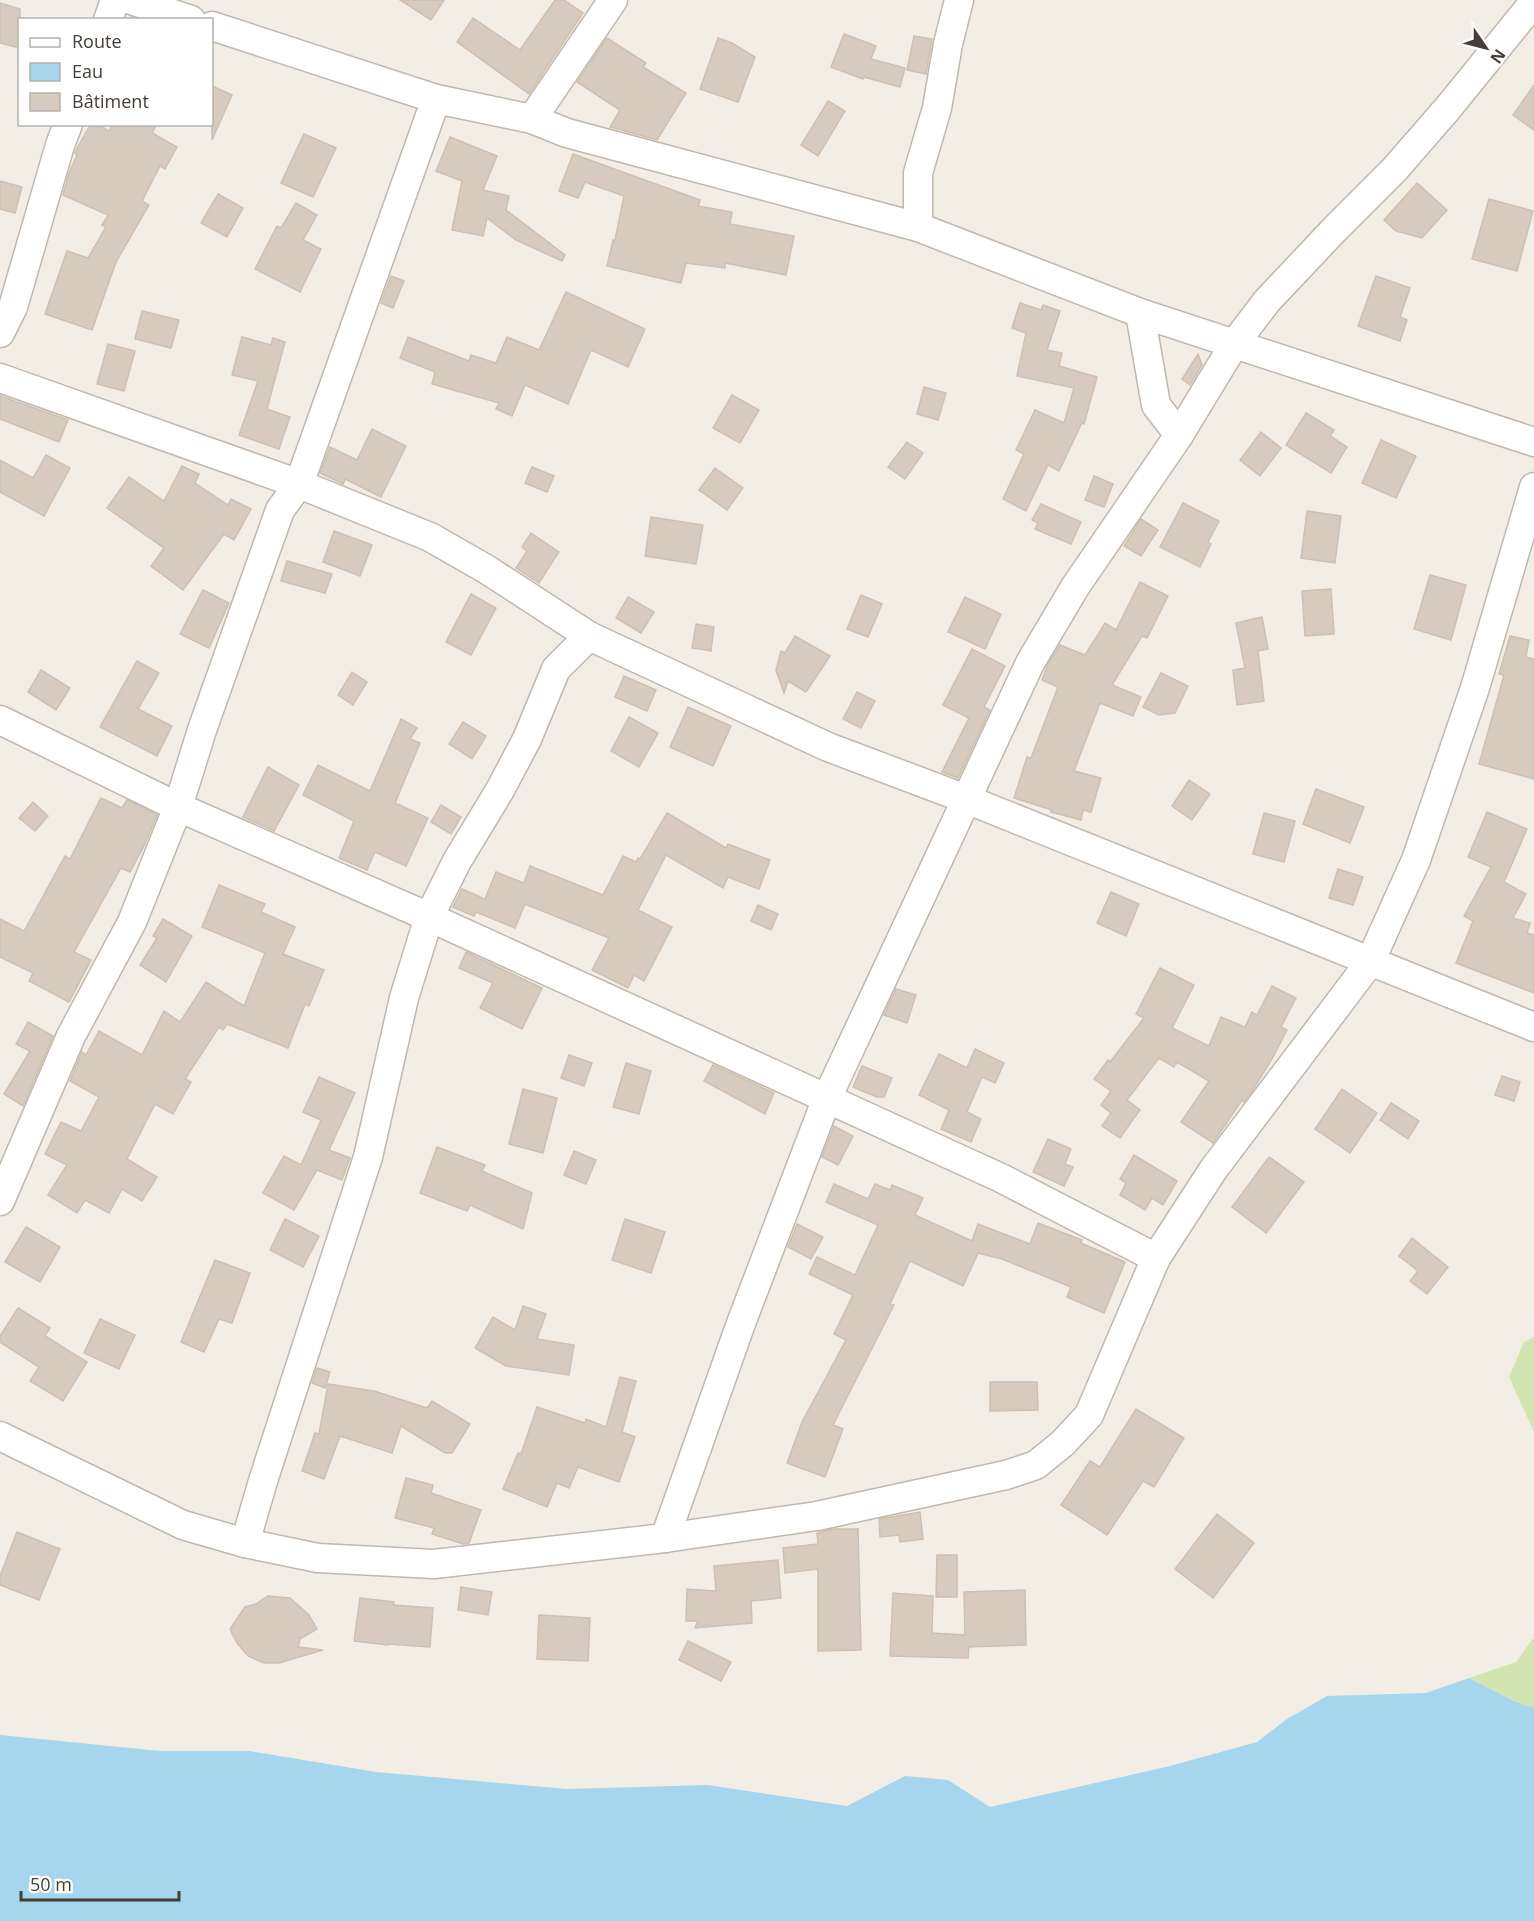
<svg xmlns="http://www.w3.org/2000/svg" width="1534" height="1921" viewBox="0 0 1534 1921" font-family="'Open Sans',sans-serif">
  <rect width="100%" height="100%" fill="#f2eee6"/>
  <g fill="#d2e5b0">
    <path d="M1534 1337V1432L1509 1377 1524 1342Z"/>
    <path d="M1534 1637V1708L1514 1701 1469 1678 1516 1662Z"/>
  </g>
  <path fill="#a5d6ed" d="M1469 1678 1514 1701 1534 1708V1921H0V1735L160 1751H249L376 1772 567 1789 708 1785 847 1806 905 1776 948 1780 990 1807 1170 1766 1257 1742 1287 1719 1327 1696 1426 1693Z"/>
  <g fill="#d7cbbf" stroke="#cec0b0" stroke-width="1.5">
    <path d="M400 0H444L431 20Z"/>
    <path d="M555 0H564L583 13 529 94 457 42 473 18 520 50Z"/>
    <path d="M0 3 20 9V48L0 43Z"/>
    <path d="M844 34 876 46 871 59 905 68 900 87 864 77 863 79 831 67Z"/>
    <path d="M914 36 932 39 926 74 907 70Z"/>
    <path d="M607 38 646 63 643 67 686 93 657 140 610 127 620 110 577 82Z"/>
    <path d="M718 38 732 43 755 57 738 102 700 89Z"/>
    <path d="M1534 85V130L1513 115Z"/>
    <path d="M212 86 232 95 212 140Z"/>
    <path d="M828 101 845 111 818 156 801 145Z"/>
    <path d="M91 124H96L109 131 113 124H157L152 133 177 147 165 169 160 166 142 201 149 205 116 262 92 330 45 314 67 251 88 258 106 227 102 225 108 215 63 195 69 173 77 155 75 153 76 150Z"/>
    <path d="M304 134 336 148 313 197 281 183Z"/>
    <path d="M450 137 497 156 483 190 509 196 506 210 565 255 562 261 516 240 487 218 483 236 452 230 462 181 436 171Z"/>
    <path d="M573 154 700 200 698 206 732 212 730 224 794 236 786 275 725 263V268L686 263 681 283 607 266 613 240H615L624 196 585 182 578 198 559 191Z"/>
    <path d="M0 181 22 187 15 213 0 209Z"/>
    <path d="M1417 183 1447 210 1422 238 1396 231 1384 220Z"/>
    <path d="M218 194 243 208 227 237 201 223Z"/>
    <path d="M1489 199 1533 211 1517 271 1472 259Z"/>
    <path d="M296 203 317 215 303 240 321 249 300 292 255 269 277 226 281 228Z"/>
    <path d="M391 276 404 281 393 308 381 303Z"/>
    <path d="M1376 276 1410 288 1400 317 1407 320 1400 341 1358 326Z"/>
    <path d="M566 292 645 329 628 367 591 350 568 404 525 385 512 416 496 409 499 403 432 384 435 372 400 358 408 337 469 361 471 355 496 363 507 337 539 350Z"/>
    <path d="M1020 303 1041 310 1043 305 1060 311 1047 350 1062 353 1059 366 1097 377 1084 424 1082 423 1059 471 1048 465 1026 511 1003 499 1024 454 1016 450 1035 410 1064 423 1074 388 1017 376 1026 333 1012 328Z"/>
    <path d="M142 311 179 320 171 348 135 339Z"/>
    <path d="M242 337 271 345 273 338 285 342 267 409 290 417 279 449 239 435 258 381 232 375Z"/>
    <path d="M108 344 135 351 124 391 97 384Z"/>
    <path d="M1198 354 1202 365 1190 385 1182 379Z"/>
    <path d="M924 387 946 393 938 420 917 414Z"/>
    <path d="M732 395 759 410 740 443 713 428Z"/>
    <path d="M0 396 68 420 59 442 0 419Z"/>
    <path d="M1306 413 1334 430 1330 436 1347 447 1331 473 1286 445Z"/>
    <path d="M372 429 406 446 381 497 345 479 343 484 320 473 330 447 357 460Z"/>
    <path d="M1261 432 1281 448 1260 476 1240 460Z"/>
    <path d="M1381 440 1416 456 1396 498 1362 483Z"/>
    <path d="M907 442 923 453 905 479 888 467Z"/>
    <path d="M46 455 70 468 44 516 0 492V460L33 478Z"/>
    <path d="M182 466 199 474 195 483 228 505 231 499 251 509 234 540 224 534 183 590 151 566 164 548 107 508 129 477 164 501Z"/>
    <path d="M532 467 554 476 547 492 525 483Z"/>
    <path d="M715 468 743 488 727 510 699 490Z"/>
    <path d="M1094 476 1113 484 1104 507 1085 500Z"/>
    <path d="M1183 503 1219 521 1208 542 1211 544 1200 567 1160 547Z"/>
    <path d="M1041 504 1081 522 1071 544 1035 529 1038 523 1032 520Z"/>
    <path d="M1307 511 1341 516 1335 563 1301 558Z"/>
    <path d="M651 517 703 525 696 564 645 556Z"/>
    <path d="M1141 519 1158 530 1141 556 1124 546Z"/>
    <path d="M334 531 372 545 360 576 323 562Z"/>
    <path d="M531 533 559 552 539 583 516 568 527 551 522 547Z"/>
    <path d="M287 561 332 574 325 593 281 581Z"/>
    <path d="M1430 575 1466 585 1451 640 1414 629Z"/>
    <path d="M1140 582 1168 596 1147 638 1142 636 1112 685 1141 697 1133 716 1100 703 1074 771 1101 778 1091 812 1083 810 1081 820 1051 812 1052 810 1014 798 1027 757 1031 758 1058 687 1042 680 1048 664 1060 645 1085 655 1105 623 1116 630Z"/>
    <path d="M1331 589 1334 634 1305 636 1302 591Z"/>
    <path d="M203 590 229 603 209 648 180 634Z"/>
    <path d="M471 594 496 608 471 655 446 642Z"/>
    <path d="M861 595 882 604 868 637 847 629Z"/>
    <path d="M628 597 654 612 641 633 616 618Z"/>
    <path d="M965 597 1001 614 985 649 948 632Z"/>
    <path d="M1262 617 1268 649 1258 651 1264 701 1237 705 1233 670 1245 668 1236 623Z"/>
    <path d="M696 624 714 627 711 651 692 648Z"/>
    <path d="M795 636 830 656 806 692 788 681 784 693 776 670 781 651 785 653Z"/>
    <path d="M1510 636 1529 640 1526 657 1534 659V779L1479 764 1504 675 1499 674Z"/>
    <path d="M972 649 1005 666 984 707 990 710 958 778 942 772 969 718 943 705Z"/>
    <path d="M137 661 159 673 138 709 172 726 157 756 100 727Z"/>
    <path d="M41 670 70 688 56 710 28 692Z"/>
    <path d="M352 672 367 682 353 705 338 695Z"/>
    <path d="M1161 673 1188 686 1175 713 1159 715 1143 707Z"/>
    <path d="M624 676 656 690 647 711 615 697Z"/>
    <path d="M857 692 875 701 861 728 843 719Z"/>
    <path d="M688 707 731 726 713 766 670 747Z"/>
    <path d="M629 717 658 733 639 767 611 751Z"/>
    <path d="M401 719 417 728 410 739 420 743 395 803 428 818 406 866 375 852 367 870 339 858 354 821 303 795 318 765 370 791Z"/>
    <path d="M463 722 486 736 472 759 449 744Z"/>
    <path d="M268 767 299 785 274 831 243 817Z"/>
    <path d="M1189 780 1210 794 1192 820 1172 806Z"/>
    <path d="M1316 789 1364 807 1350 843 1303 824Z"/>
    <path d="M101 798 122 808 127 800 157 815 145 844 130 872 121 868 74 952 91 960 69 1002 29 981 33 973 0 957V919L24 931 65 856 70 859Z"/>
    <path d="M33 802 48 816 35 831 19 818Z"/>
    <path d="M441 805 461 817 451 834 431 822Z"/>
    <path d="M1487 812 1527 829 1504 882 1526 894 1513 918 1530 923 1527 933 1534 935V993L1456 963 1473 921 1464 916 1491 867 1468 857Z"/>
    <path d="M667 813 726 848 728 844 770 860 759 889 728 877 723 888 666 855 638 910 672 927 644 981 634 975 628 988 592 970 609 938 525 904 515 928 476 912 474 916 453 907 462 889 485 899 496 872 524 883 530 866 603 895 623 856 636 862 638 858 640 859Z"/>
    <path d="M1264 813 1295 821 1284 862 1253 854Z"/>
    <path d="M1338 869 1363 877 1353 905 1329 898Z"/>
    <path d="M219 885 265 904 261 912 295 927 283 954 324 970 309 1006 305 1004 288 1048 227 1024 223 1030 219 1027 185 1079 191 1082 173 1114 155 1104 127 1159 157 1177 142 1201 122 1189 109 1213 85 1200 77 1213 48 1195 67 1165 45 1154 61 1122 81 1131 99 1097 70 1081 82 1052 86 1055 99 1031 142 1055 164 1011 180 1022 206 982 244 1006 265 953 202 927Z"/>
    <path d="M1111 892 1139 904 1126 936 1097 923Z"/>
    <path d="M758 905 778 914 771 930 751 921Z"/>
    <path d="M163 919 192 936 166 982 140 965 157 938 153 936Z"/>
    <path d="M466 952 542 988 522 1029 480 1008 493 983 459 968Z"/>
    <path d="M1160 968 1194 985 1172 1028 1209 1046 1221 1017 1245 1027 1252 1012 1257 1015 1272 986 1296 998 1281 1027 1287 1030 1272 1059 1254 1088 1244 1102 1242 1100 1213 1143 1181 1122 1209 1081 1177 1062 1174 1067 1159 1058 1127 1100 1140 1110 1120 1138 1102 1126 1111 1113 1101 1105 1111 1091 1094 1079 1108 1060 1110 1062 1144 1018 1136 1014Z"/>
    <path d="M896 989 916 995 907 1023 884 1015Z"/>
    <path d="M28 1022 53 1036 23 1106 4 1094 30 1051 16 1044Z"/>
    <path d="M975 1049 1004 1063 995 1083 982 1077 967 1112 981 1119 971 1142 941 1129 949 1110 919 1095 939 1054 967 1068Z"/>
    <path d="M569 1055 592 1063 584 1086 561 1078Z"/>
    <path d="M626 1063 651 1071 639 1114 613 1107Z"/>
    <path d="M713 1065 774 1093 765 1114 704 1081Z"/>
    <path d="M862 1066 892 1078 884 1097H877L853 1087Z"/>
    <path d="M1502 1076 1520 1082 1514 1101 1495 1095Z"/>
    <path d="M319 1077 355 1093 329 1150 350 1158 342 1180 317 1170 294 1210 263 1193 284 1156 301 1165 321 1120 303 1112Z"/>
    <path d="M523 1089 557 1098 543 1153 509 1144Z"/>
    <path d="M1342 1089 1377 1113 1350 1153 1315 1129Z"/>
    <path d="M1391 1103 1419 1121 1408 1139 1380 1120Z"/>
    <path d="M834 1126 853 1136 838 1165 822 1157Z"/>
    <path d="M1048 1139 1071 1149 1065 1164 1073 1167 1064 1186 1033 1172Z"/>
    <path d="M437 1147 485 1165 482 1171 532 1193 523 1229 470 1205 467 1211 420 1193Z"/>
    <path d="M574 1151 596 1160 586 1184 564 1175Z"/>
    <path d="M1134 1155 1177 1181 1163 1205 1152 1198 1145 1210 1120 1195 1126 1183 1120 1179Z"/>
    <path d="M1269 1157 1304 1182 1266 1233 1232 1207Z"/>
    <path d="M834 1184 868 1199 875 1184 890 1190 892 1185 923 1198 915 1215 972 1241 978 1224 1030 1244 1038 1223 1082 1240 1081 1243 1125 1262 1104 1313 1067 1297 1071 1287 1002 1259 978 1253 963 1286 910 1261 890 1304 894 1305 833 1425 843 1429 825 1477 787 1463 802 1422 846 1340 834 1334 853 1295 809 1274 817 1257 855 1275 878 1225 826 1202Z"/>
    <path d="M285 1219 319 1236 303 1267 270 1250Z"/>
    <path d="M625 1219 665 1232 651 1273 612 1260Z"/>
    <path d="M797 1224 823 1237 811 1259 788 1247Z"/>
    <path d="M26 1227 60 1247 40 1282 5 1262Z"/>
    <path d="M1412 1238 1448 1267 1427 1294 1410 1281 1418 1271 1399 1256Z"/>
    <path d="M215 1260 250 1273 232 1323 219 1319 204 1352 181 1342Z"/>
    <path d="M523 1306 546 1314 537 1339 574 1345 569 1375 506 1366 475 1348 493 1317 515 1330Z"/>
    <path d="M18 1308 50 1328 45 1336 87 1362 63 1401 30 1381 39 1367 0 1342V1336Z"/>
    <path d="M100 1319 135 1335 119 1369 84 1353Z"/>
    <path d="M317 1368 330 1372 325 1388 312 1383Z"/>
    <path d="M620 1377 636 1381 622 1432 635 1437 619 1482 578 1467 569 1488 557 1483 547 1507 503 1489 518 1453 521 1454 537 1407 585 1423 586 1419 606 1427Z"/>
    <path d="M990 1382H1037L1038 1410 990 1411Z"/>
    <path d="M328 1384 374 1391 427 1408 432 1401 470 1424 452 1453H445L401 1426 392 1453 340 1436 324 1479 302 1471 315 1433 319 1434Z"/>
    <path d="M1136 1409 1184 1438 1154 1487 1143 1481 1107 1535 1061 1505 1090 1461 1100 1467Z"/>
    <path d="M406 1478 433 1485 431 1493 481 1510 469 1543 463 1544 432 1534 434 1528 395 1518Z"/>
    <path d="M920 1512 923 1539 900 1542 899 1535 880 1537 879 1519Z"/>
    <path d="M1217 1514 1254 1543 1213 1598 1175 1569Z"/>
    <path d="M833 1529H858L861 1650 818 1651V1569L785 1573 783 1548 818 1544 817 1533Z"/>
    <path d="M17 1532 60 1549 39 1600 0 1585V1576Z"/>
    <path d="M937 1555H957V1597H936Z"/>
    <path d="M778 1560 781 1598 751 1601 752 1623 695 1628 698 1621H686L687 1589 716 1591 714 1566Z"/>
    <path d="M461 1587 492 1592 488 1615 458 1610Z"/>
    <path d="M1025 1590 1026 1645 969 1647 968 1658 890 1656 893 1593 933 1596 932 1633 965 1635 964 1592Z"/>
    <path d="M268 1596 290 1598 309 1615 317 1629 300 1639 298 1647 323 1650 279 1663H264L248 1656 237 1643 230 1629 245 1607 256 1604Z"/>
    <path d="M360 1598 394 1602 393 1605 433 1608 430 1647 388 1644V1645L354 1641Z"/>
    <path d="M539 1615 590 1618 588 1661 537 1659Z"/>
    <path d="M688 1641 731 1662 721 1681 679 1660Z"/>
  </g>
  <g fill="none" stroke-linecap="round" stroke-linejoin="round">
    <g stroke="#c0b8ac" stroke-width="31">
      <g id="minor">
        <path d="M131 0 191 20"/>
        <path d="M108 20 115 0"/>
        <path d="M212 26 436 99 532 119 567 133 918 227 1140 313 1534 442"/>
        <path d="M532 119 613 0"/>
        <path d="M918 227V173L937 108 948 44 959 0"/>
        <path d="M1140 313 1156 405 1179 435"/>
        <path d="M0 333 13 307 60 145 68 124"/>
        <path d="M0 378 299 484 430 537 486 569 589 636 828 747 966 799 1534 1027"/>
        <path d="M0 720 178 807 429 917 1001 1178 1156 1258"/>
        <path d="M0 1201 71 1036 132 922 178 807 202 730 280 510 299 484 436 99"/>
        <path d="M0 1436 183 1525 245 1543 318 1558 434 1564 665 1538 817 1516 1006 1475 1036 1465 1063 1443 1089 1415 1156 1258 1213 1170 1370 962 1416 860 1475 688 1534 487"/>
        <path d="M665 1538 740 1326 827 1098 1030 663 1075 587 1179 435 1235 343 1267 301 1334 230 1394 170 1448 108 1534 2"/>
        <path d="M245 1543 263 1481 368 1157 404 998 429 917 457 861 500 790 527 739 556 669 589 636"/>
      </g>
    </g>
    <use href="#minor" stroke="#fff" stroke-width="28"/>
  </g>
  <rect x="18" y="18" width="195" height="108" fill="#ffffff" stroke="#b5b2af" stroke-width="1.5"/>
  <rect x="30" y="38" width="30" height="9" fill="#ffffff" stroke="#b5b2af" stroke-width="1.5"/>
  <text x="72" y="48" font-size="18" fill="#453e36">Route</text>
  <rect x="30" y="63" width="30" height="18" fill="#a5d6ed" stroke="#b5b2af" stroke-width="1.5"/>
  <text x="72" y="78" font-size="18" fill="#453e36">Eau</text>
  <rect x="30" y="93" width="30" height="18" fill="#d7cbbf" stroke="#b5b2af" stroke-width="1.5"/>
  <text x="72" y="108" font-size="18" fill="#453e36">Bâtiment</text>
  <g transform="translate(1486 48) rotate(125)" stroke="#ffffff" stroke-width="4.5" paint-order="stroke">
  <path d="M0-4.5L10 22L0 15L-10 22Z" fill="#453e36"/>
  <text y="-9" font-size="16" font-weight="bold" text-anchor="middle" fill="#453e36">N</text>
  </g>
  <path d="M21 1891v9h158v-9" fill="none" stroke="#453e36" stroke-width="3"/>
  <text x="30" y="1891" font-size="18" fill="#453e36" stroke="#ffffff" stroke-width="4.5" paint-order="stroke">50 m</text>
</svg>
